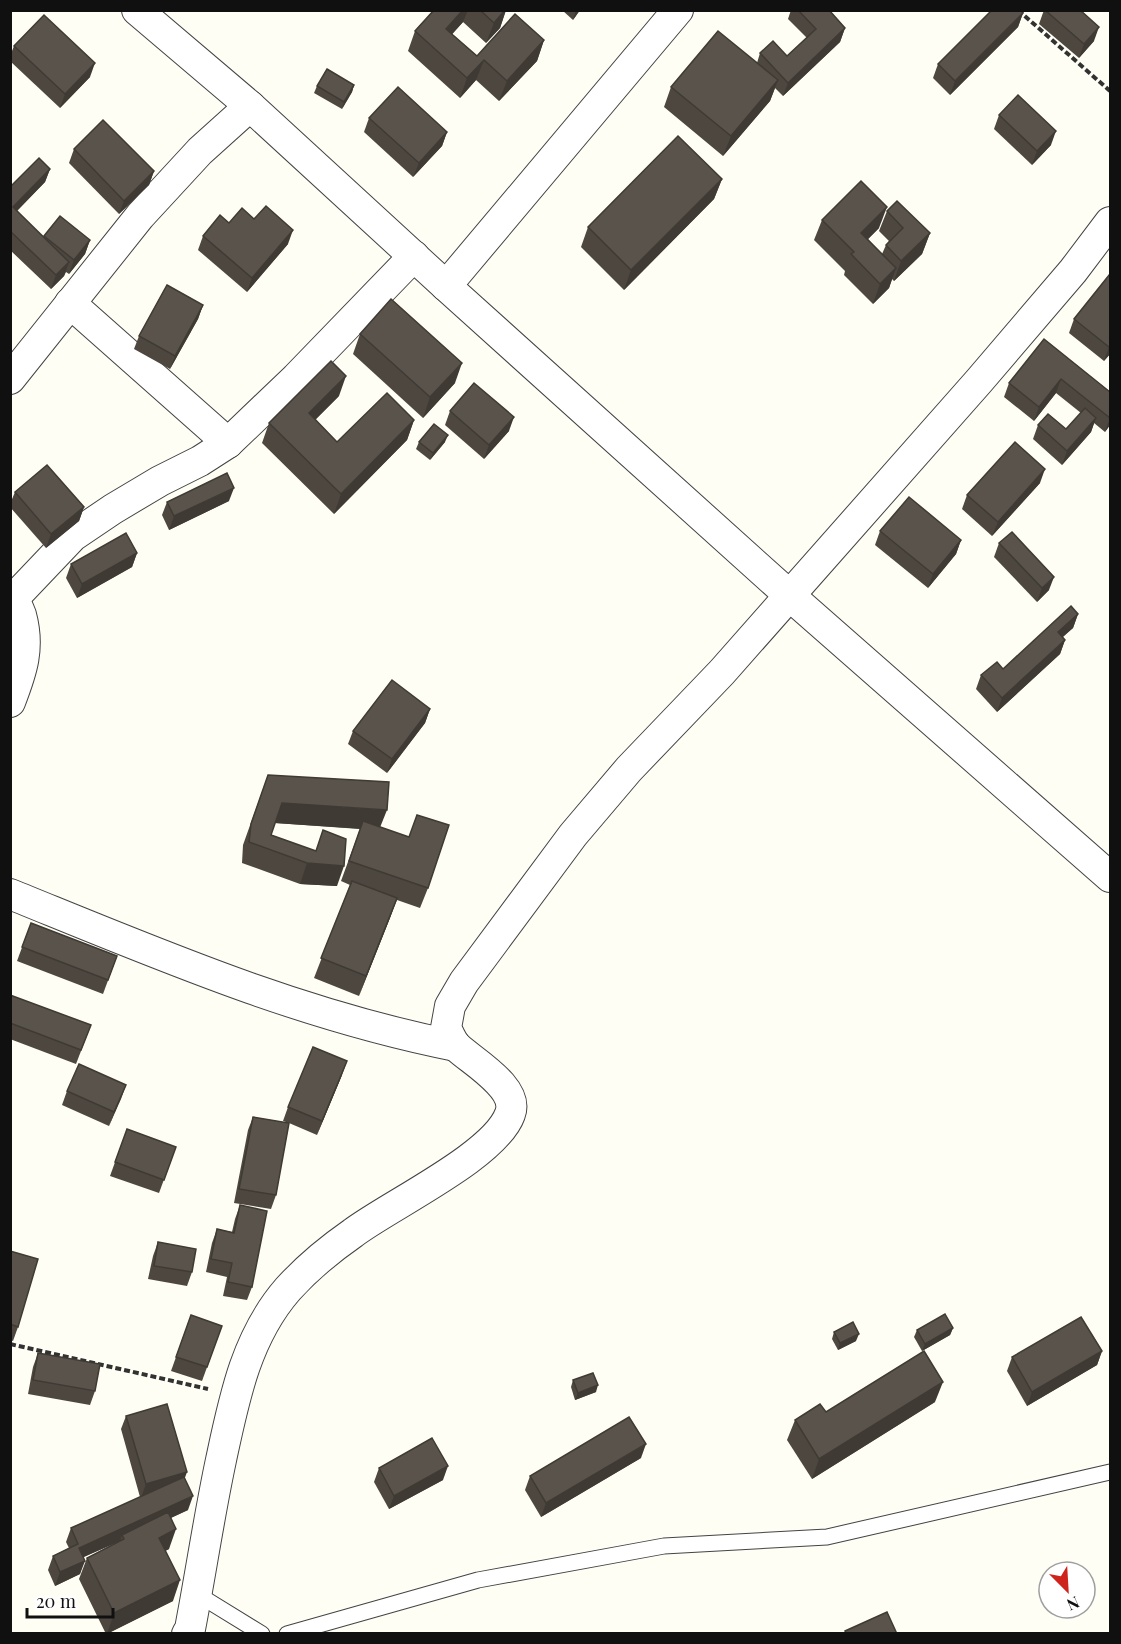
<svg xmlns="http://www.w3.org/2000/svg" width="1121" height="1644" viewBox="0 0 1121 1644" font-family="'Playfair Display',serif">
  <rect width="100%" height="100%" fill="#fffef4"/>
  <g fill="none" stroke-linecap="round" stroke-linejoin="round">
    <g stroke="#434343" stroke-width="17">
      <g id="service">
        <path d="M197 1594 262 1634"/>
        <path d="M287 1634 478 1580 664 1546 827 1537 1110 1472"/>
      </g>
    </g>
    <g stroke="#434343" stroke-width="32">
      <g id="minor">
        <path d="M137 10 250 106 446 286 789 595 1110 877"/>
        <path d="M446 286 678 10"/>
        <path d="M70 303 228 443"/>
        <path d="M10 379 140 216 200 151 250 106"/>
        <path d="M10 594C16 600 18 608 21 615 30 648 22 671 10 702"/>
        <path d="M14 598 73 536 113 509 160 481 200 461 228 443 296 378 414 256"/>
        <path d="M10 894C158 954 299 1015 456 1046"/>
        <path d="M187 1634 190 1629C201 1572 209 1516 221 1460 234 1399 246 1337 288 1289 307 1268 330 1249 353 1233 390 1205 495 1156 510 1114 520 1088 473 1062 457 1047 452 1042 449 1034 446 1028L450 1006 464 982 573 835 629 769 722 672 979 381 1073 271 1110 222"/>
      </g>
    </g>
    <g stroke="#323232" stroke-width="4" stroke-dasharray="6 3" stroke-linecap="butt">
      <path d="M1018 10 1110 91"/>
      <path d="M10 1344 208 1389"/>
    </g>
    <use href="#service" stroke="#fff" stroke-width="15"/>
    <use href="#minor" stroke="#fff" stroke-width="30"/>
  </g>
  <g fill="#4d4740">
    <path d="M434 10H506L500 28 486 43 463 22 452 34 477 56 544 40 537 61 499 101 476 80 460 98 408 51 415 31Z"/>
    <path d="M562 10H580L573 20Z"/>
    <path d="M791 10H829L845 28 840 42 783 96 775 88 770 101 723 156 664 107 671 87 757 63 760 53 787 56 807 38 788 19Z"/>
    <path d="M1044 10H1080L1094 41 1079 58 1039 24Z"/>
    <path d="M1023 13 1018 27 950 95 933 78 938 64Z"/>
    <path d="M14 46 90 77 60 108 10 61V56Z"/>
    <path d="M354 85 352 92 342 109 314 93 317 86Z"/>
    <path d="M999 115 1051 145 1032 165 994 129Z"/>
    <path d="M369 118 447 132 442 146 413 177 364 132Z"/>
    <path d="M74 149 154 171 149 185 119 214 69 163Z"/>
    <path d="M50 169 45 182 17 211 43 237 90 240 85 254 69 274 66 272 64 276 51 289 10 250V187Z"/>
    <path d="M722 179 714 199 624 290 581 247 588 227Z"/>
    <path d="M887 211 930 233 922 254 894 281 892 279 889 288 873 304 844 275 845 271 814 240 822 220 879 228 868 239 882 254 886 245 889 241 879 231Z"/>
    <path d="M254 219 288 244 247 292 198 250 203 236 229 223Z"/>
    <path d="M1110 274V354L1104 361 1069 333 1074 319Z"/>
    <path d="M203 305 198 319 170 369 134 349 139 336Z"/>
    <path d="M360 334 455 383 423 418 353 354Z"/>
    <path d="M1044 339 1110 392V425L1105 432 1094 423 1091 432 1062 465 1033 439 1038 425 1066 429 1081 413 1056 393 1034 421 1004 397 1009 383Z"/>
    <path d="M339 396 315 420 337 442 414 420 407 440 334 514 262 443 269 423Z"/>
    <path d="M450 411 509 431 484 459 445 425Z"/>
    <path d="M419 442H445L430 460 416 449Z"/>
    <path d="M1040 483 992 536 962 509 967 495Z"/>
    <path d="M15 492 84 507 79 521 46 548 10 507V504Z"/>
    <path d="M229 501 169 530 162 515 167 502Z"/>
    <path d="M880 531 961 540 956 554 928 588 875 545Z"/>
    <path d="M999 543 1049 590 1037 602 994 557Z"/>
    <path d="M137 553 132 567 77 598 66 578 71 564Z"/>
    <path d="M1078 614 1073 628 1062 637 1065 640 1060 654 997 712 976 689 981 675 1003 669Z"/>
    <path d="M430 709 425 723 387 773 348 744 353 731Z"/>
    <path d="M268 775 380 827 428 888 420 908 397 900 359 996 314 978 350 885 341 881 360 829 275 823 271 835 316 851 337 886 300 884 242 863 243 845Z"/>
    <path d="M31 923 117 956 103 994 17 961Z"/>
    <path d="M10 995 91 1025 76 1064 10 1039Z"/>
    <path d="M342 1075 317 1135 289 1123 276 1195 271 1209 234 1203 248 1130 253 1117 289 1123 283 1121 288 1107Z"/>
    <path d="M126 1085 109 1126 62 1105 67 1091Z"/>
    <path d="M127 1129 176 1147 159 1193 110 1176Z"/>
    <path d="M240 1205 252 1287 247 1300 223 1296 227 1277 206 1272 212 1243 217 1229 232 1232 235 1219Z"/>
    <path d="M158 1242 192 1272 187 1286 148 1279 153 1256Z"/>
    <path d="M10 1251 18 1327 13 1341 10 1340Z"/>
    <path d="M191 1315 222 1326 202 1381 171 1371Z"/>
    <path d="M953 1328 950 1335 922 1351 914 1337 917 1330Z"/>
    <path d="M834 1332 856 1341 838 1350 832 1339Z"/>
    <path d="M1102 1351 1097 1365 1027 1406 1007 1371 1012 1357Z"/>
    <path d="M38 1353 95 1391 90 1405 28 1394 33 1367Z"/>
    <path d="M573 1380 596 1392 575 1400 571 1387Z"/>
    <path d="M935 1402 812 1479 787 1440 795 1420Z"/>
    <path d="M126 1416 185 1478 188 1510 171 1518 169 1549 165 1551 173 1601 106 1634 79 1579 87 1558 120 1541 84 1557 80 1574 55 1586 48 1570 53 1556 69 1548 66 1542 71 1528 140 1497 121 1429Z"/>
    <path d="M641 1458 541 1517 525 1490 530 1476Z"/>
    <path d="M379 1468 443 1480 389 1509 374 1482Z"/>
  </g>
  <g fill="#3f3a34">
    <path d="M463 10H468L463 22 439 49 446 29Z"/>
    <path d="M505 10H506L500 28 486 43 494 23Z"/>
    <path d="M576 10H580L573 20Z"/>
    <path d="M1023 13 1018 27 950 95 955 81Z"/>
    <path d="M1099 27 1094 41 1079 58 1084 44Z"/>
    <path d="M845 28 840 42 783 96 788 83Z"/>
    <path d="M544 40 537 61 499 101 507 81Z"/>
    <path d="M484 60 476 80 460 98 467 78Z"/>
    <path d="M95 63 90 77 60 108 65 94Z"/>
    <path d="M778 80 770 101 723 156 731 136Z"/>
    <path d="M354 85 352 92 342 109 344 102Z"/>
    <path d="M1056 131 1051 145 1032 165 1037 151Z"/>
    <path d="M447 132 442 146 413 177 419 163Z"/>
    <path d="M50 169 45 182 10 218 13 207Z"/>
    <path d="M154 171 149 185 119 214 124 201Z"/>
    <path d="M722 179 714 199 624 290 631 270Z"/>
    <path d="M887 207 879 228 854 253 861 233Z"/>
    <path d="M293 230 288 244 247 292 252 278Z"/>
    <path d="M930 233 922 254 894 281 901 261Z"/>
    <path d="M90 240 85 254 69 274 74 260Z"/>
    <path d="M69 262 64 276 51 289 56 275Z"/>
    <path d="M896 268 889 288 873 304 880 284Z"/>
    <path d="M203 305 198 319 170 369 175 356Z"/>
    <path d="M1110 346V354L1104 361 1109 347Z"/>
    <path d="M462 363 455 383 423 418 430 397Z"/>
    <path d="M346 376 339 396 301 434 309 413Z"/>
    <path d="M1061 379 1056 393 1034 421 1039 407Z"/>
    <path d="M514 417 509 431 484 459 489 445Z"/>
    <path d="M1110 417V425L1105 432 1110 418Z"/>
    <path d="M1096 418 1091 432 1062 465 1067 451Z"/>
    <path d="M414 420 407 440 334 514 341 494Z"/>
    <path d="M448 435 445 442 430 460 433 453Z"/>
    <path d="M1045 469 1040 483 992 536 998 522Z"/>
    <path d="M234 488 229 501 169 530 174 516Z"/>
    <path d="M84 507 79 521 46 548 51 534Z"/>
    <path d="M961 540 956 554 928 588 933 574Z"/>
    <path d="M137 553 132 567 77 598 82 584Z"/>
    <path d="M1054 577 1049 590 1037 602 1042 588Z"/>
    <path d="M1078 614 1073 628 1053 646 1058 632Z"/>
    <path d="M1065 640 1060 654 997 712 1002 698Z"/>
    <path d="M430 709 425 723 387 773 392 759Z"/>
    <path d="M282 803 387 810 379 830 275 823Z"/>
    <path d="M307 863 344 866 337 886 300 884Z"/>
    <path d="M397 898 390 918 359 996 366 976Z"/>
    <path d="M347 1061 342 1075 317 1135 322 1121Z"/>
    <path d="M126 1085 121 1099 109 1126 114 1112Z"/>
    <path d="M953 1328 950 1335 922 1351 925 1344Z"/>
    <path d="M859 1334 856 1341 838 1350 840 1343Z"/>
    <path d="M1102 1351 1097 1365 1027 1406 1032 1392Z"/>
    <path d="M943 1382 935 1402 812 1479 819 1459Z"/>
    <path d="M598 1385 596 1392 575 1400 578 1393Z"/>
    <path d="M646 1444 641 1458 541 1517 546 1503Z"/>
    <path d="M448 1466 443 1480 389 1509 394 1496Z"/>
    <path d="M187 1472 182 1486 141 1498 146 1484Z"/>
    <path d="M193 1496 188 1510 124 1539 122 1535 120 1541 74 1561 79 1548Z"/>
    <path d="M176 1529 169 1549 151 1558 159 1538Z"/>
    <path d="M85 1561 80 1574 55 1586 60 1572Z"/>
    <path d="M180 1580 173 1601 107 1634 114 1613Z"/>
  </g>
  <g fill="#5a534b" stroke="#3f3a34" stroke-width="1.5">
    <path d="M434 10H463L446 29 477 56 515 14 544 40 507 81 484 60 467 78 415 31Z"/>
    <path d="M480 10H505L494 23Z"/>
    <path d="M798 10H829L845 28 788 83 760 53 773 41 787 56 816 29Z"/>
    <path d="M992 10H1020L1023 13 955 81 938 64Z"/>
    <path d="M1045 10H1080L1099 27 1084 44Z"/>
    <path d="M44 15 95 63 65 94 14 46Z"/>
    <path d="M718 31 778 80 731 136 671 87Z"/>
    <path d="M327 69 354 85 344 102 317 86Z"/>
    <path d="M398 87 447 132 419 163 369 118Z"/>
    <path d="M1018 95 1056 131 1037 151 999 115Z"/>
    <path d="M103 120 154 171 124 201 74 149Z"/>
    <path d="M678 136 722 179 631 270 588 227Z"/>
    <path d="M39 158 50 169 13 207 69 262 56 275 10 231V187Z"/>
    <path d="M861 181 887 207 861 233 896 268 880 284 851 254 854 252 822 220Z"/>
    <path d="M897 201 930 233 901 261 886 245 903 228 887 211Z"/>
    <path d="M266 206 293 230 252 278 203 236 220 215 229 223 242 208 254 219Z"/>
    <path d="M60 216 90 240 74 260 44 236Z"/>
    <path d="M1110 274V346L1109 347 1074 319Z"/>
    <path d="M167 285 203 305 175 356 139 336Z"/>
    <path d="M391 299 462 363 430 397 360 334Z"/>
    <path d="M1044 339 1110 392V418L1061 379 1039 407 1009 383Z"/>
    <path d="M331 361 346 376 309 413 337 442 387 393 414 420 341 494 269 423Z"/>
    <path d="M474 383 514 417 489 445 450 411Z"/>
    <path d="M1085 408 1096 418 1067 451 1038 425 1048 414 1066 429Z"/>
    <path d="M434 424 448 435 433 453 419 442Z"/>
    <path d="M1015 442 1045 469 998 522 967 495Z"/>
    <path d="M47 465 84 507 51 534 15 492Z"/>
    <path d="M227 473 234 488 174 516 167 502Z"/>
    <path d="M909 497 961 540 933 574 880 531Z"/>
    <path d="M1012 532 1054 577 1042 588 999 543Z"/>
    <path d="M126 533 137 553 82 584 71 564Z"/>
    <path d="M1071 606 1078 614 1058 632 1065 640 1002 698 981 675 997 662 1003 669Z"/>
    <path d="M392 680 430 709 392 759 353 731Z"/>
    <path d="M268 775 389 782 387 810 282 803 271 835 316 851 323 830 346 839 344 866 307 863 249 842 251 824Z"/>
    <path d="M417 815 449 825 428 888 349 861 363 821 409 837Z"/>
    <path d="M352 881 397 898 366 976 321 958Z"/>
    <path d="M31 923 117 956 108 980 22 947Z"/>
    <path d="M10 995 91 1025 81 1050 10 1023Z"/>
    <path d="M313 1047 347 1061 322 1121 288 1107Z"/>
    <path d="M79 1064 126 1085 114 1112 67 1091Z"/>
    <path d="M253 1117 289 1123 276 1195 239 1189Z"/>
    <path d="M127 1129 176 1147 164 1180 115 1162Z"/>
    <path d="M240 1205 267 1211 252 1287 228 1282 232 1263 211 1259 217 1229 234 1233Z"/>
    <path d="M158 1242 196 1249 192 1272 154 1266Z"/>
    <path d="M10 1251 38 1259 18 1327 10 1324Z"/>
    <path d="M945 1314 953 1328 925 1344 917 1330Z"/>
    <path d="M191 1315 222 1326 207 1367 176 1357Z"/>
    <path d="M1081 1317 1102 1351 1032 1392 1012 1357Z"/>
    <path d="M853 1322 859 1334 840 1343 834 1332Z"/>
    <path d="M924 1351 943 1382 819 1459 795 1420 820 1404 826 1412Z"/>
    <path d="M38 1353 100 1364 95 1391 33 1380Z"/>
    <path d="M593 1373 598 1385 578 1393 573 1380Z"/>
    <path d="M167 1404 187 1472 146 1484 126 1416Z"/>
    <path d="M629 1417 646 1444 546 1503 530 1476Z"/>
    <path d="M432 1438 448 1466 394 1496 379 1468Z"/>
    <path d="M184 1477 193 1496 79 1548 85 1561 60 1572 53 1556 78 1544 71 1528Z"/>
    <path d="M168 1512 176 1529 159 1538 180 1580 114 1613 87 1558 124 1539 122 1535Z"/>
    <path d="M887 1612 897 1634H846L845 1631Z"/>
  </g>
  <rect width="1121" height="1644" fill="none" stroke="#101010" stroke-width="24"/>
  <g transform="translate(1067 1590) rotate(156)"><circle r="28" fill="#ffffff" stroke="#9f9f9f" stroke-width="1.5"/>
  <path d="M0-4.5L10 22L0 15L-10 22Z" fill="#ce241b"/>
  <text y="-9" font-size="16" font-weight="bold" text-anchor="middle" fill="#101010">N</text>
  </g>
  <path d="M27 1608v9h86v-9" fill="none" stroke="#101010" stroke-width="3"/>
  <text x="36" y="1608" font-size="18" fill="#101010" stroke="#ffffff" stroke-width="4.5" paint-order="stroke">20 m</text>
</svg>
